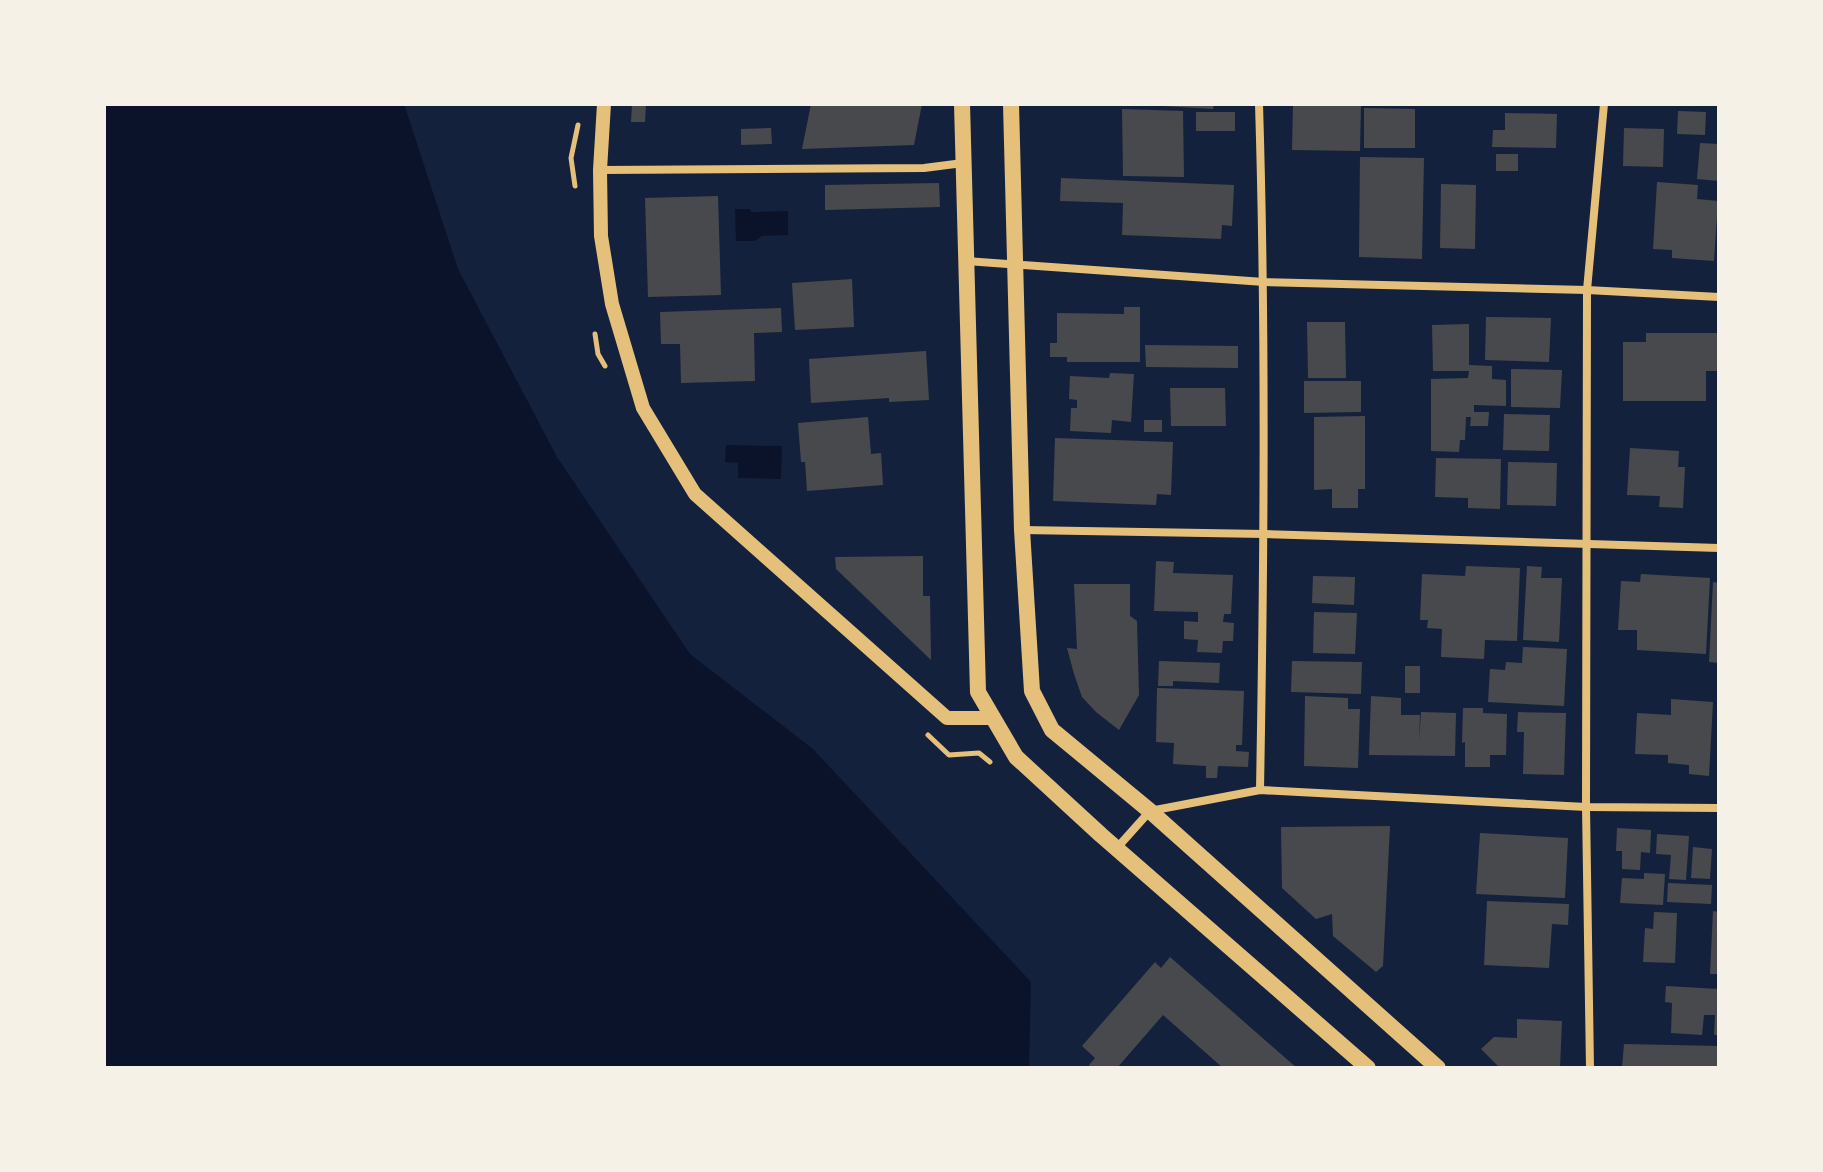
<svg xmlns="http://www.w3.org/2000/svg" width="1823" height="1172" viewBox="0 0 1823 1172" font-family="'PT Serif',serif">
  <rect width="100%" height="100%" fill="#14213d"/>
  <g fill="#0b132b">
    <path d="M104 104H404L458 269 557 457 690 654 813 749 1031 982 1029 1068H104Z"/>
    <path d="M735 209H750L751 212 788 211V235L762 236 755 241H736Z"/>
    <path d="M726 445 782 446 781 479 738 478V463L725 462Z"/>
  </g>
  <g fill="#48494c">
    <path d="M632 104H646L645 122H631Z"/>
    <path d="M811 104H922L914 145 802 149Z"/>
    <path d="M1163 104H1214L1213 109 1163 106Z"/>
    <path d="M1293 104H1361L1360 151 1292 150Z"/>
    <path d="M1364 108 1415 109V148H1364Z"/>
    <path d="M1122 109 1183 111 1184 177 1123 176Z"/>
    <path d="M1678 111 1706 112 1705 135 1677 134Z"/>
    <rect x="1196" y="112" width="39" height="19"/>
    <path d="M1505 113 1557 114 1556 148 1492 147 1493 130H1505Z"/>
    <path d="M771 128 772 144 741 145V129Z"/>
    <path d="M1624 128 1664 129 1663 167 1623 166Z"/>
    <path d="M1700 143 1719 144V181L1697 179Z"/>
    <rect x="1496" y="154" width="22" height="17"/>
    <path d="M1360 157 1424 158 1422 259 1359 257Z"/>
    <path d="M1061 178 1234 185 1232 226 1222 225 1221 239 1122 235 1123 203 1060 201Z"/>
    <path d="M1657 182 1698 185 1697 199 1718 201 1714 261 1672 258V250L1653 249Z"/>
    <path d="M939 183 940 207 825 210V185Z"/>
    <path d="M1441 184 1476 185 1475 249 1440 248Z"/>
    <path d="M718 196 721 295 648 297 645 198Z"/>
    <path d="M852 279 854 327 795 330 792 283Z"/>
    <path d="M1124 307H1140V362H1067V357H1050V343H1057V313L1124 314Z"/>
    <path d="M781 308 782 332 754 333 755 381 681 383 680 344H661L660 312Z"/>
    <path d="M1486 317 1551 318 1549 362 1485 360Z"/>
    <path d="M1307 322H1345L1346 378H1308Z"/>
    <path d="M1469 324V365L1492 366V379L1506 380V406L1474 405V412H1489L1488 426H1470L1471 417H1466L1465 440H1460L1459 452 1431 451V379L1468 378 1469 371H1433L1432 325Z"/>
    <path d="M1646 333H1717V371H1706V401H1623V342H1646Z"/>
    <path d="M1145 345 1238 346V368L1146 367Z"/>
    <path d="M926 351 929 400 889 402V398L811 403 809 359Z"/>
    <path d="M1511 369 1562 370 1560 408 1511 407Z"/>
    <path d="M1110 373 1134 374 1131 422 1112 420 1111 433 1070 431 1071 408H1077V400L1069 399 1070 376 1109 378Z"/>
    <path d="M1304 381H1361V412L1304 413Z"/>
    <path d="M1170 388H1225L1226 426H1171Z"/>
    <path d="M1504 414 1550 415 1549 451 1503 450Z"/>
    <path d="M1365 416V489H1358V508H1332V489L1314 490V417Z"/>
    <path d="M868 417 871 454 881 453 883 485 807 491 805 462H801L798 423Z"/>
    <rect x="1144" y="420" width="18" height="12"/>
    <path d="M1055 438 1173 442 1171 495 1157 494 1156 505 1053 501Z"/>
    <path d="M1630 448 1679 451 1678 467H1685L1683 508 1659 507 1660 496 1627 495Z"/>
    <path d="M1436 458 1501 459 1500 509 1468 508V498L1435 497Z"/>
    <path d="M1508 462 1557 463 1556 506 1507 505Z"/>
    <path d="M923 556V596H930L931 660 836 569 835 557Z"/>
    <path d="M1156 561 1174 562 1173 573 1233 575 1231 614H1224L1223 622 1234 623 1233 641H1223L1222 653 1197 652 1198 640 1184 639V621L1198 622V612L1154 611Z"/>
    <path d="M1466 566 1520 568 1517 641 1485 640 1484 659 1441 657 1442 629 1427 628 1428 620H1420L1422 574 1465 576Z"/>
    <path d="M1527 566 1542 567 1541 578H1562L1559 642 1523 640Z"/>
    <path d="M1641 574 1710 578 1706 654 1637 650V630H1618L1621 581 1640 582Z"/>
    <path d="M1313 576 1355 577 1354 605 1312 603Z"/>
    <path d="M1713 582 1719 583V663L1709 662Z"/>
    <path d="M1074 584H1130V616L1137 621 1139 695 1119 730 1096 712 1082 697 1074 674 1067 648 1077 649Z"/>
    <path d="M1314 612 1357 613 1355 654 1313 653Z"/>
    <path d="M1523 647 1567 649 1564 706 1488 702 1490 669 1505 670 1506 662 1522 663Z"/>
    <path d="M1159 661 1220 663 1219 683 1173 681V686H1158Z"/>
    <path d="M1292 661 1362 662 1361 694 1291 692Z"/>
    <rect x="1405" y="666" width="15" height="27"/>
    <path d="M1157 688 1244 691 1242 745H1236V751L1249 752 1248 767 1218 766 1217 778H1206V766L1173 764 1174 743 1156 742Z"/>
    <path d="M1305 696 1348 698V709H1360L1358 768 1304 766Z"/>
    <path d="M1371 696 1401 698V715H1420L1419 741 1421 712 1456 713 1455 756 1369 755Z"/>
    <path d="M1671 699 1713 702 1709 776 1689 774V765L1668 763V755L1635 754 1637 713 1671 715Z"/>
    <path d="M1463 708H1483V713L1507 714 1506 755H1490V767H1465V742L1462 743Z"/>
    <path d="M1518 712 1566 713 1564 775 1523 774 1524 732H1517Z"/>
    <path d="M1390 826 1383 966 1376 972 1333 936 1332 914 1316 919 1282 888 1281 827Z"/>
    <path d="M1617 828 1651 830 1650 853 1641 852 1640 870 1622 869V851H1616Z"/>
    <path d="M1480 833 1568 838 1565 898 1476 894Z"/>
    <path d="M1657 834 1689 836 1686 880 1669 879 1671 855 1656 854Z"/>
    <path d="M1693 847 1712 849 1710 879 1691 878Z"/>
    <path d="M1644 873 1665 874 1663 905 1620 903 1622 878 1644 879Z"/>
    <path d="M1668 883 1712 885 1711 904 1667 902Z"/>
    <path d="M1487 901 1569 904 1568 925 1552 924 1549 968 1484 965Z"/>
    <path d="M1713 911 1719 912V974H1710Z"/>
    <path d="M1654 912 1677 913 1675 963 1643 962 1645 928 1653 929Z"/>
    <path d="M1170 957 1297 1068H1223L1163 1015 1117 1068H1092L1089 1065 1095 1058 1082 1046 1155 962 1161 968Z"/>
    <path d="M1666 986 1719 989V1035H1714L1715 1015H1704L1702 1035 1671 1033 1672 1003 1665 1002Z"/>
    <path d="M1517 1019 1562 1021 1560 1068H1500L1481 1049 1494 1037 1517 1038Z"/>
    <path d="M1624 1044 1719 1046V1068H1622Z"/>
  </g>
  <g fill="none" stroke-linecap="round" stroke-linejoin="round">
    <g stroke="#e5c07b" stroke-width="5">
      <path d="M575 186 571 158 578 125"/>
      <path d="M595 334 598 354 605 366"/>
      <path d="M928 735 949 755 979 753 990 762"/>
    </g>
    <g stroke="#e5c07b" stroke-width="8">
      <path d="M1259 104C1266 333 1264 561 1260 790"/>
      <path d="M600 170 924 168 963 163"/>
      <path d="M966 261 1264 282 1587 290 1719 297"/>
      <path d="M1022 530 1265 534 1719 548"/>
      <path d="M1116 849 1150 811 1260 790 1586 807 1719 808"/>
      <path d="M1590 1068 1586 807 1587 290 1604 104"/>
    </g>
    <path stroke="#e5c07b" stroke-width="14" d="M604 104 600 170 601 236 612 304 643 408 695 494 947 718H992"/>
    <g stroke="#e5c07b" stroke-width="16">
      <path d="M962 104 978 692 1016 757 1101 835 1368 1068"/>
      <path d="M1011 104 1022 530 1032 691 1052 730 1150 811 1438 1068"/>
    </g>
  </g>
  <rect width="1823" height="1172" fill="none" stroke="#f6f1e7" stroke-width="212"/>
</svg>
